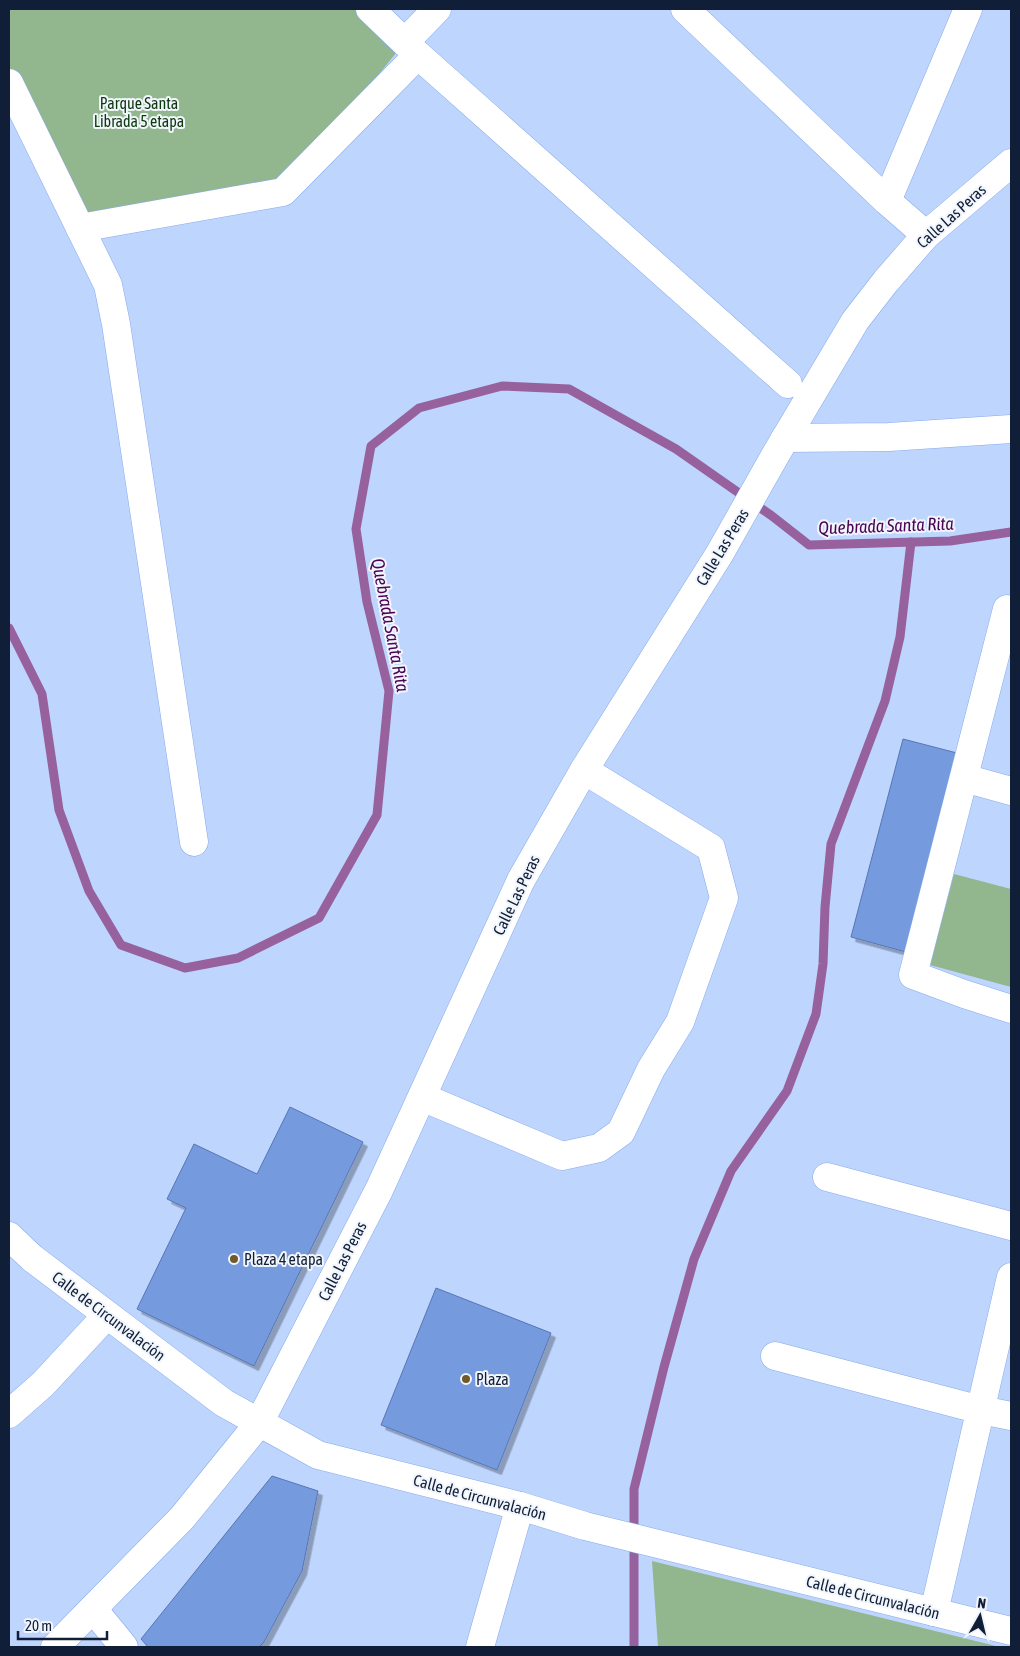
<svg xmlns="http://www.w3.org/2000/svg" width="1020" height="1656" viewBox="0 0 1020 1656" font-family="'Asap Condensed',sans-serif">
  <defs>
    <filter id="shadow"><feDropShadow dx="4.5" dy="4.5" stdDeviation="0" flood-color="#0004"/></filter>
  </defs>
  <rect width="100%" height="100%" fill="#bed5fe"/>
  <g fill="#92b78f">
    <path d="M9 9H366L405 42 283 192 80 228 9 83Z"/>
    <path d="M954 874 1011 889V987L930 965Z"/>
    <path d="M652 1561 1000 1647H658Z"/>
  </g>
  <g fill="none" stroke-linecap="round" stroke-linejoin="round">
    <g stroke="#96619d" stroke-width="9">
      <path d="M9 628 42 694 59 810 89 891 121 945 185 968 238 958 319 918 377 815 389 691 367 602 356 529 371 446 419 408 502 386 569 389 676 449 772 516 809 545 950 541 1011 532"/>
      <path d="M634 1647V1489L664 1367 694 1259 731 1171 787 1091 816 1014 823 964 825 907 831 844 885 701 900 637 911 542"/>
    </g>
  </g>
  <g fill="#769ade" stroke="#5676b4" filter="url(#shadow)">
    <path d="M903 739 957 753 906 952 851 937Z"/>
    <path d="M290 1107 363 1142 254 1366 137 1309 186 1208 167 1199 194 1144 257 1174Z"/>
    <path d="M436 1288 551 1333 497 1470 381 1425Z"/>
    <path d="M272 1476 318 1491 302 1571 264 1642 259 1647H148L141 1639Z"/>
  </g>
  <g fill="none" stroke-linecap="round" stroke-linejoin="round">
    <g stroke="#88aaec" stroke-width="29">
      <g id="minor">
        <path d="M370 9 418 55 788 384"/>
        <path d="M685 9 887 201 926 235"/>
        <path d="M405 42 437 9"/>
        <path d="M9 83 108 285 116 324 194 842"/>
        <path d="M887 201 968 9"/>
        <path d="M80 228 283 192 418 55"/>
        <path d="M785 438 889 437 1011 429"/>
        <path d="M1007 609 913 975 964 994 1011 1009"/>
        <path d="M964 778 1011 791"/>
        <path d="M422 1097 562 1156 599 1148 621 1132 651 1069 680 1022 724 898 711 848 584 770"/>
        <path d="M827 1177 1011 1226"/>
        <path d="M775 1356 981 1410 1011 1416"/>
        <path d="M9 1414 43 1384 107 1315"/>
        <path d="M259 1423 379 1190 521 880 584 770 720 553 776 454 855 321 886 281 926 235 1011 163"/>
        <path d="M93 1609 124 1647"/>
        <path d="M934 1612 1011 1277"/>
        <path d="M480 1647 520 1506"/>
      </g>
    </g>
    <g stroke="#88aaec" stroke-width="29">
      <g id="tertiary">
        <path d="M9 1236 32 1258 224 1403 318 1455 520 1506 585 1526 1011 1631"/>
        <path d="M55 1647 182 1518 259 1423"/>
      </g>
    </g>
    <use href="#minor" stroke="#fff" stroke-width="28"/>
    <use href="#tertiary" stroke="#fff" stroke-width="28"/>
  </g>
  <g fill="#715929" stroke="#f1f5fc" stroke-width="2">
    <circle cx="234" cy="1259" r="5"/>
    <circle cx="466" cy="1379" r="5"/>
  </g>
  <g text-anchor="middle" stroke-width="4" stroke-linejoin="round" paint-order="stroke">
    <g font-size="16" fill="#0d370c" stroke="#f1f5fc">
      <text x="139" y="109">Parque Santa<tspan x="139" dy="18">Librada 5 etapa</tspan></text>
    </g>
    <g font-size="16" fill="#111e37" stroke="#f1f5fc">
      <text transform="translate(951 216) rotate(-42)" y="6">Calle Las Peras</text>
      <text transform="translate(722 547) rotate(-59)" y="6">Calle Las Peras</text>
      <text transform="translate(516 895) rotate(-64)" y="6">Calle Las Peras</text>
      <text transform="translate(342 1261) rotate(-63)" y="6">Calle Las Peras</text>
      <text transform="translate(109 1316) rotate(37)" y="6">Calle de Circunvalación</text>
      <text transform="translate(480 1497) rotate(15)" y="6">Calle de Circunvalación</text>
      <text transform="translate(873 1597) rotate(14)" y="6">Calle de Circunvalación</text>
    </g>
    <g font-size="16" fill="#111e37" stroke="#f1f5fc" text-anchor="start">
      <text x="244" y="1265">Plaza 4 etapa</text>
      <text x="476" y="1385">Plaza</text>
    </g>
    <g font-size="18" font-style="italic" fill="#4c0355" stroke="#f1f5fc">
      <text transform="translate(886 526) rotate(-2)" y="6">Quebrada Santa Rita</text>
      <text transform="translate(390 625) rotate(79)" y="6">Quebrada Santa Rita</text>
    </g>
  </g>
  <rect width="1020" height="1656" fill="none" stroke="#111e37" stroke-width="20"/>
  <g transform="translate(980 1616) rotate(8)" stroke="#f1f5fc" stroke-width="4" paint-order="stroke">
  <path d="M0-4L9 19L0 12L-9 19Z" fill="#111e37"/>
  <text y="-8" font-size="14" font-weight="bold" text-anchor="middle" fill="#111e37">N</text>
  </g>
  <path d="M18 1631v8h89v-8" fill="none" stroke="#111e37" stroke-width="2.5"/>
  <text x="25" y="1631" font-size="15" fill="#111e37" stroke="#f1f5fc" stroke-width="4" paint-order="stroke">20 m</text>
</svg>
